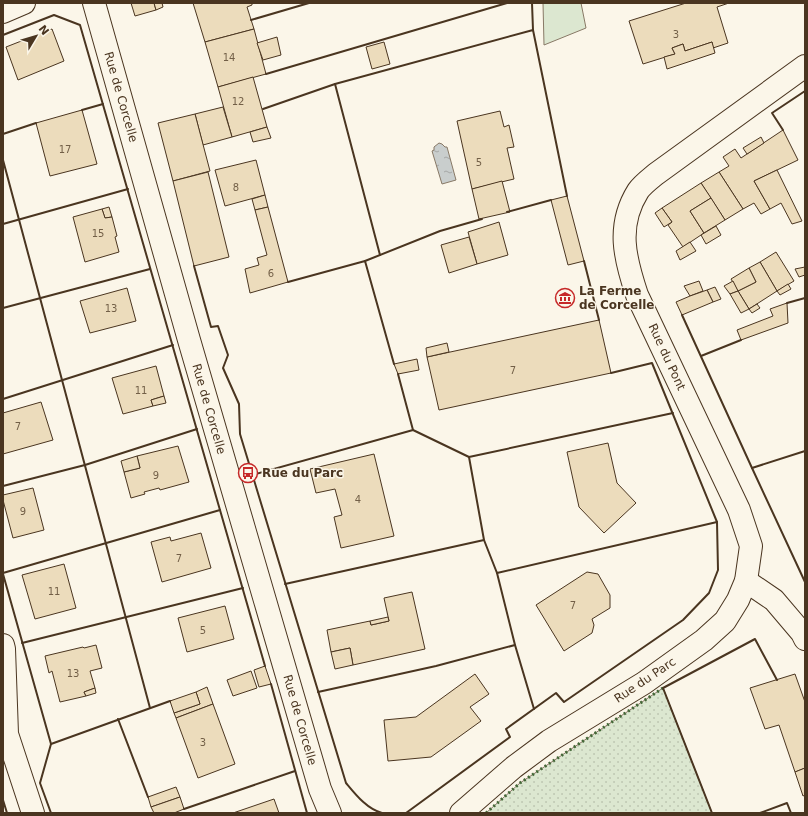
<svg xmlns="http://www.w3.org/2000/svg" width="808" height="816" viewBox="0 0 808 816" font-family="'DejaVu Sans',sans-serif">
  <defs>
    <pattern id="grass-dots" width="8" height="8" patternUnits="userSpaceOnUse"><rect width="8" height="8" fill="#dce7d0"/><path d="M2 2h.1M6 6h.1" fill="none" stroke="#bec7b2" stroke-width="1.8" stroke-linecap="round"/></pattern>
    <pattern id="water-ripples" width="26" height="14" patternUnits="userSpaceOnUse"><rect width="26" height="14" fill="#c9cecd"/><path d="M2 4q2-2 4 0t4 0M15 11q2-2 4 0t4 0" fill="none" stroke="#a5a8a6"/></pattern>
  </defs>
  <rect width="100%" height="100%" fill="#fbf6e9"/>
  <path fill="url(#grass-dots)" stroke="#887966" d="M663 688 712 813H486L520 783Z"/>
  <path fill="#dce7d0" stroke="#887966" d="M543 3H581L586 28 544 45Z"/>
  <path fill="url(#water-ripples)" stroke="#887966" d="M439 143 442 144 445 147H447L456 180 442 184 432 151 434 150V147Z"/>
  <g fill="#ecdcbc" stroke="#4a3520">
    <path d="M131 3H154L156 10 135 16Z"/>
    <path d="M154 3H162L163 7 156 10Z"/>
    <path d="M193 3H252V5L247 7 254 29 205 42Z"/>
    <path d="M686 3H729L717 7 728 43 713 48 712 42 685 51 683 44 672 48 675 54 643 64 629 21Z"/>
    <path d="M52 29 64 61 18 80 6 47Z"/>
    <path d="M254 29 266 74 218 87 205 42Z"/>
    <path d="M277 37 281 55 263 60 257 43Z"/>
    <path d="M384 42 390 64 372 69 366 47Z"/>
    <path d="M712 42 715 53 667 69 664 57 675 54 672 48 683 44 685 51Z"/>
    <path d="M253 77 267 127 232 137 218 87Z"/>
    <path d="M223 107 232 137 203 145 195 114Z"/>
    <path d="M82 110 97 164 50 176 36 123Z"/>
    <path d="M500 111 504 127 509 125 514 147 507 148 514 179 472 189 457 121Z"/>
    <path d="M195 114 210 171 173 181 158 123Z"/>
    <path d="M267 127 271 138 253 142 250 132Z"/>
    <path d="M783 130 798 160 754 181 770 209 761 214 754 203 743 209 719 172 729 166 723 157 735 149 741 158Z"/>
    <path d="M761 137 764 143 747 154 743 148Z"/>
    <path d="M256 160 265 195 225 206 215 170Z"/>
    <path d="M777 170 802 221 792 224 781 203 770 209 754 181Z"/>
    <path d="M208 172 229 257 194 266 173 181Z"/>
    <path d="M719 172 743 209 725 220 701 183Z"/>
    <path d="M502 181 510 212 479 219 472 189Z"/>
    <path d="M701 183 711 198 690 211 704 233 683 247 668 225 672 222 662 208Z"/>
    <path d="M265 195 268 207 255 210 252 199Z"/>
    <path d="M567 196 584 261 568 265 551 200Z"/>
    <path d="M711 198 725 220 704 233 690 211Z"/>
    <path d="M109 207 112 217 105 218 102 209Z"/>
    <path d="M268 207 288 282 250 293 245 269 259 265 257 258 267 255 255 210Z"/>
    <path d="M662 208 672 222 664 227 655 213Z"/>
    <path d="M102 209 105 218 112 217 117 236 115 237 119 252 85 262 73 217Z"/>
    <path d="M499 222 508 255 477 264 468 232Z"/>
    <path d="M716 226 721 235 706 244 701 235Z"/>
    <path d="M469 237 477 264 449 273 441 245Z"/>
    <path d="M690 242 696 251 680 260 676 251Z"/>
    <path d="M776 252 794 281 777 291 760 262Z"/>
    <path d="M760 262 777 291 749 309 738 291 756 282 749 268Z"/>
    <path d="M805 267V275L799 277 795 269Z"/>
    <path d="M749 268 756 282 738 291 731 279Z"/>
    <path d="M699 281 703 291 690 296 684 286Z"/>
    <path d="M733 281 738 291 730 294 724 286Z"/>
    <path d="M788 284 791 289 780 295 777 291Z"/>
    <path d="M715 287 721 299 713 302 707 290Z"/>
    <path d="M127 288 136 321 90 333 80 301Z"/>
    <path d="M707 290 713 302 682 315 676 302 690 296Z"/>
    <path d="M738 291 749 309 741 313 730 294Z"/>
    <path d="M787 303 788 323 741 340 737 330 773 316 770 309Z"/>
    <path d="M757 304 760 308 752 313 749 309Z"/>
    <path d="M599 320 611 373 439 410 427 357Z"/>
    <path d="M447 343 449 352 427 357 426 348Z"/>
    <path d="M417 359 419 370 398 374 394 364Z"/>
    <path d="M156 366 164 396 151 400 153 406 123 414 112 378Z"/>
    <path d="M164 396 166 403 153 406 151 400Z"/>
    <path d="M41 402 53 440 3 454V413Z"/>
    <path d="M608 443 617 483 636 503 604 533 579 507 567 452Z"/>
    <path d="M178 446 189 482 160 490 159 488 144 492 145 494 131 498 124 472 140 468 137 456Z"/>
    <path d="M374 454 394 536 341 548 334 517 342 515 335 489 316 493 310 469Z"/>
    <path d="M137 456 140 468 124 472 121 461Z"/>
    <path d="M33 488 44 530 13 538 3 500V495Z"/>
    <path d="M201 533 211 568 162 582 151 542 170 537 171 541Z"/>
    <path d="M64 564 76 608 35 619 22 575Z"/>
    <path d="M587 572 598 574 610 595V608L592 619 594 625 592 633 564 651 536 605Z"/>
    <path d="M412 592 425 649 353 665 350 648 331 652 327 630 370 621 371 625 389 621 384 598Z"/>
    <path d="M225 606 234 639 187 652 178 618Z"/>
    <path d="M388 617 389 621 371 625 370 621Z"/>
    <path d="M96 645 102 668 90 671 95 688 84 692 86 696 60 702 52 671 49 673 45 656 83 647 84 648Z"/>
    <path d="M350 648 353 665 335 669 331 652Z"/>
    <path d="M265 666 271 684 259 687 254 670Z"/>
    <path d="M251 671 257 688 233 696 227 680Z"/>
    <path d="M475 674 489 694 470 707 481 721 431 757 388 761 384 720 416 717Z"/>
    <path d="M795 674 805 702V768L795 772 779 725 765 729 750 688Z"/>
    <path d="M207 687 213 704 176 718 174 713 200 704 196 692Z"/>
    <path d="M95 688 96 693 86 696 84 692Z"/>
    <path d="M196 692 200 704 174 713 170 701Z"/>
    <path d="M213 704 235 764 198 778 176 718Z"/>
    <path d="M805 768V795L803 796 795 772Z"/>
    <path d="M176 787 180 797 151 807 148 797Z"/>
    <path d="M180 797 184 809 174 813H154L151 807Z"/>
    <path d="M274 799 279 813H233Z"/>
  </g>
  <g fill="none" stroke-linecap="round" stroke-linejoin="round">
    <g stroke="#4a3520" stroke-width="24">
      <g id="minor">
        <path d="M94 3 189 340 320 789 330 813"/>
        <path d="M3 12 24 3"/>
        <path d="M746 581 774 600 802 633 805 639"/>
        <path d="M3 645 4 649 7 734 33 813"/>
        <path d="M461 813 514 767 549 741 644 683 704 640 725 621 738 600 746 581 751 546 739 510 637 295C625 259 616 226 638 191 642 185 650 179 656 174L805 66"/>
      </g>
    </g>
    <use href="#minor" stroke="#fbf6e9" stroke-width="22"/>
    <path stroke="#436837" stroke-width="3" stroke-dasharray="2 3" stroke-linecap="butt" d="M486 813 520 783 663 688"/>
    <g stroke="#4a3520" stroke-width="2">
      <path d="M532 3 533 30"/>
      <path d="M251 20 309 3"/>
      <path d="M3 35 54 15 80 25 265 666"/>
      <path d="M266 74 507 3"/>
      <path d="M263 109 335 84"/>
      <path d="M82 110 103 104"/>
      <path d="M783 130 772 113 805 91"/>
      <path d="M3 134 36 123"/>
      <path d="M3 160 150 708"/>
      <path d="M507 212 551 200"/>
      <path d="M3 224 128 189"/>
      <path d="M380 255 335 84 533 30 567 196"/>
      <path d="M365 261 440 231 482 219"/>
      <path d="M584 261 599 320"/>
      <path d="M194 266 211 327 218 326 228 355 223 368 239 404 240 434 346 783C356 795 367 809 382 813"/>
      <path d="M288 282 365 261 394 364"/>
      <path d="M787 303 805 298"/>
      <path d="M3 308 150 269"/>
      <path d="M682 315 752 468"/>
      <path d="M701 356 741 340"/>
      <path d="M398 374 413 430"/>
      <path d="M3 399 173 345"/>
      <path d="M673 413 469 457 484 540 497 573 717 522"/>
      <path d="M805 451 752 468 805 582"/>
      <path d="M252 475 413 430 469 457"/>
      <path d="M3 486 85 465 197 429"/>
      <path d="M3 573 220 510"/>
      <path d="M497 573 515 645 534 709"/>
      <path d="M3 574 51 744 40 783 51 813"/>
      <path d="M285 584 484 540"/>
      <path d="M22 643 243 588"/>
      <path d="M271 684 307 813"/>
      <path d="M318 692 436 666 515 645"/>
      <path d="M118 719 148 797"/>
      <path d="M51 744 170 701"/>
      <path d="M3 800 7 813"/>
      <path d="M184 809 295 771"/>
      <path d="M406 813 510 737 506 729 556 693 564 702 683 620 709 593 718 570 717 522 652 363 611 373"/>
      <path d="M712 813 663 688 755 639 777 680"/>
      <path d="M760 813 787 803 791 813"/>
    </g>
  </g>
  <defs>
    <g id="museum-ring" transform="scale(1)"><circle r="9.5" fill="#fbf6e9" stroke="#c62828" stroke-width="1.5"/><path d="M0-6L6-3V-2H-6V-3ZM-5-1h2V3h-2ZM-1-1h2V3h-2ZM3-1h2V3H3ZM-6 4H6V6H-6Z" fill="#c62828"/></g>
    <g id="bus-ring" transform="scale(1)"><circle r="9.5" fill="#fbf6e9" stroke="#c62828" stroke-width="1.5"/><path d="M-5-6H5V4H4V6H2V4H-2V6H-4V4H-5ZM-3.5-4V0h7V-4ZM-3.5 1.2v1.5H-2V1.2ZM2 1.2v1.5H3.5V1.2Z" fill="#c62828"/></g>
  </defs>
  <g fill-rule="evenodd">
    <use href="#museum-ring" x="565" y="298"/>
    <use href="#bus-ring" x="248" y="473"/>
  </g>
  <g text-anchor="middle" stroke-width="3" stroke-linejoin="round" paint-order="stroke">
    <g font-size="10" fill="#725f47">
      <text x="676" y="38">3</text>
      <text x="229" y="61">14</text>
      <text x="238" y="105">12</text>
      <text x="65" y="153">17</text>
      <text x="479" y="166">5</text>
      <text x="236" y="191">8</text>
      <text x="98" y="237">15</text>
      <text x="271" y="277">6</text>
      <text x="111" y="312">13</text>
      <text x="513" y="374">7</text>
      <text x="141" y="394">11</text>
      <text x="18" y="430">7</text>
      <text x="156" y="479">9</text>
      <text x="358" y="503">4</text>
      <text x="23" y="515">9</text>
      <text x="179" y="562">7</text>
      <text x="54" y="595">11</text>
      <text x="573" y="609">7</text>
      <text x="203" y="634">5</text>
      <text x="73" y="677">13</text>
      <text x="203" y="746">3</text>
    </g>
    <g font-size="12" fill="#4a3520" stroke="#fbf6e9">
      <text transform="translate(121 97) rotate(74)" y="4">Rue de Corcelle</text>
      <text transform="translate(667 357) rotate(65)" y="4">Rue du Pont</text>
      <text transform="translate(209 409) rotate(74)" y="4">Rue de Corcelle</text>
      <text transform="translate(645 680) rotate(-34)" y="4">Rue du Parc</text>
      <text transform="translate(300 720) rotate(74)" y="4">Rue de Corcelle</text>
    </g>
    <g font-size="12" font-weight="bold" fill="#4a3520" stroke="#fbf6e9" text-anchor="start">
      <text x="579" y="295">La Ferme<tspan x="579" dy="14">de Corcelle</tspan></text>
      <text x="262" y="477">Rue du Parc</text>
    </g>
  </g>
  <rect width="808" height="816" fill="none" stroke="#4a3520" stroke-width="8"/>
  <g transform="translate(36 36) rotate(52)" stroke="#fbf6e9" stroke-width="3" paint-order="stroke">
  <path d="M0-3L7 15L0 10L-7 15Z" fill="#4a3520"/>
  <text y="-6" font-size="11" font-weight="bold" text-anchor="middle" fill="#4a3520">N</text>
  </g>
</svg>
